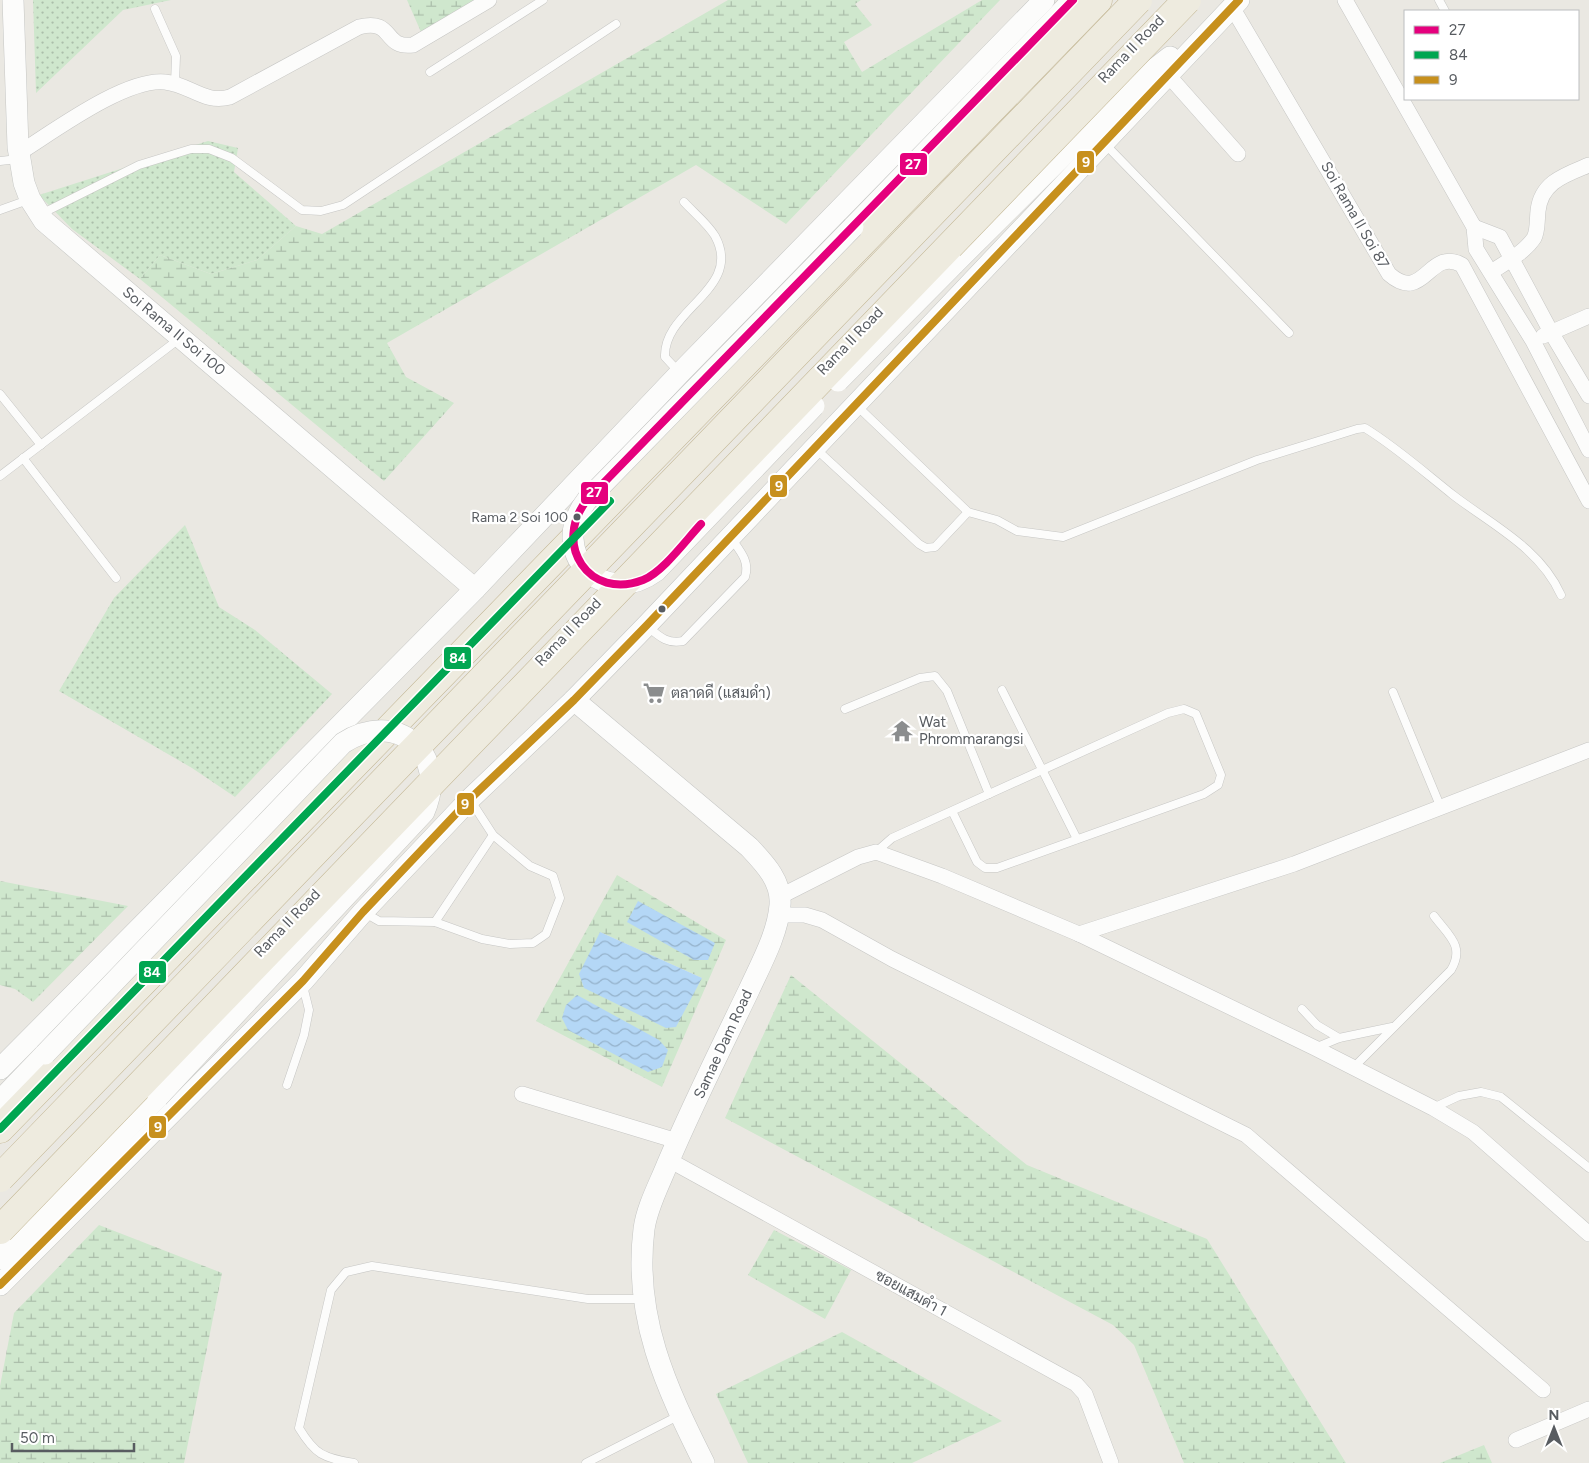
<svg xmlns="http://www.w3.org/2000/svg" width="1589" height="1463" viewBox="0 0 1589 1463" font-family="Figtree,Sarabun,sans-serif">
  <defs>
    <pattern id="grass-dots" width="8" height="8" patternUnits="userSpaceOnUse" patternTransform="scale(1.25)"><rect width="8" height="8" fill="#cfe7cd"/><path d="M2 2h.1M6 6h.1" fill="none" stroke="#abbeaa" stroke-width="1.8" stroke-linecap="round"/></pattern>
    <pattern id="wetland-marsh" width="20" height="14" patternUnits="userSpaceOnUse" patternTransform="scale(1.25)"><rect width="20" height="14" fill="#cfe7cd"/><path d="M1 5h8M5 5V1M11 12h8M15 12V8" fill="none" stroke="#abbeaa"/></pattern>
    <pattern id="water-waves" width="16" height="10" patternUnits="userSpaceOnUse" patternTransform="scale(1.25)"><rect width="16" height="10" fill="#b4d7f6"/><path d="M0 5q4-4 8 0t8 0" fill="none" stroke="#95b2cb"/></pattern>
  </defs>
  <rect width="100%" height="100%" fill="#eae8e2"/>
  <g fill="url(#grass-dots)">
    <path d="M33 0H171L123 10 36 93Z"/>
    <path d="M208 141 238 148 234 172 296 226 257 260 211 274 160 255 140 279 72 229 39 195Z"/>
    <path d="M185 525 219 607 255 630 332 694 235 797 192 768 59 691 114 598Z"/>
  </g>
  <g fill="url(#wetland-marsh)" fill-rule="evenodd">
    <path d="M407 0H479L421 32Z"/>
    <path d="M728 0H861L855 4 872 25 844 42 862 72 982 0H1000L786 224 696 165 387 343 406 377 454 403 384 481 140 279 160 255 211 274 257 260 296 226 322 234Z"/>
    <path d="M617 875 726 940 662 1087 536 1021ZM600 932 702 978 688 1001Z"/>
    <path d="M0 881 128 906 33 1002 15 989 0 985Z"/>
    <path d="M791 975 1027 1165 1207 1239 1346 1463H1184L1134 1345 1113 1325 725 1118Z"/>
    <path d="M99 1225 222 1273 184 1463H0V1386L14 1313Z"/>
    <path d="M774 1230 851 1270 825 1319 748 1275Z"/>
    <path d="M842 1332 1002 1421 912 1463H748L716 1394Z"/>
    <path d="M1484 1445 1492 1463H1440Z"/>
  </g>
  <g fill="url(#water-waves)">
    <path d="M638 901 715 943 708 960H694L627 922Z"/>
    <path d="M600 932 702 978 676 1027 666 1028 584 988 579 974Z"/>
    <path d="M577 995 659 1040 668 1050 662 1067 648 1072 568 1030 562 1018 566 1005Z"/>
  </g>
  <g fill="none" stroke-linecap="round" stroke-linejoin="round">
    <g stroke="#c6c6c4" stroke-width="9">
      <g id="lane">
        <path d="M1439 0 1445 11"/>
        <path d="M155 9 176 56 175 84"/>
        <path d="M430 72 543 0"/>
        <path d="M1105 144 1289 333"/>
        <path d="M0 161 18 159"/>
        <path d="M0 210 28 200"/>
        <path d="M41 214 139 165 191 149H209L232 158 302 210 321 211 343 205 616 24"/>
        <path d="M678 371 665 357C663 309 744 289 715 236 708 224 694 213 684 202"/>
        <path d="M0 394 41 445"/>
        <path d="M857 406 968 512 997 520 1017 531 1063 537 1257 460 1357 429 1365 428C1396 447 1424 472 1453 495 1492 525 1540 548 1561 595"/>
        <path d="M816 449 919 544 926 548 935 547 968 512"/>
        <path d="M23 458 116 578"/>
        <path d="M0 476 179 339"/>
        <path d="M648 627C660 637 667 644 683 641L745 577C750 561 740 551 731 538"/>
        <path d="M1002 690 1077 839"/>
        <path d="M1393 692 1441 808"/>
        <path d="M845 709 920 678 935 676 947 691 989 794"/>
        <path d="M876 852 892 838 1168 713 1184 709 1196 714 1221 775 1218 785 1204 794 997 868H985L977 862 952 811"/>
        <path d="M365 913 379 921 435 922 482 939 510 944 533 943 546 934 560 898 553 876 530 866 493 835 471 801"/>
        <path d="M435 922 493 835"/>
        <path d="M1302 1009 1317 1025 1339 1038"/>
        <path d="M1315 1048 1339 1038 1392 1027"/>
        <path d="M1354 1067 1451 970C1465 946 1449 936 1434 916"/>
        <path d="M287 1085 304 1035 309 1010 303 986"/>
        <path d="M1433 1108 1459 1096 1481 1092 1501 1097 1589 1168"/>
        <path d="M354 1463C323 1457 316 1456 299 1428L331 1290 346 1272 372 1266 588 1299H643"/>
        <path d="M586 1463 680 1415"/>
      </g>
    </g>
    <g stroke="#c6c6c4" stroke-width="16">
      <g id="street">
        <path d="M1345 0 1474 227 1476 249 1533 341 1589 450"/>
        <path d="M1232 7 1389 274C1424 305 1429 246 1462 265L1589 501"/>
        <path d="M1168 75 1238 154"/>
        <path d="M19 153C53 132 125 78 165 82 191 85 204 104 230 97L359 27C395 18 382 49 413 45L489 0"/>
        <path d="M1474 227 1500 237 1551 332 1589 396"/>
        <path d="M1491 272C1505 263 1525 252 1534 238 1538 231 1537 219 1538 211 1541 182 1565 175 1589 165"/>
        <path d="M1543 336 1589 316"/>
        <path d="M779 897 858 857 876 852 942 876 1079 934 1315 1048 1433 1108 1473 1132 1589 1234"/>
        <path d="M778 915H805L822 920 892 959 1246 1135 1543 1390"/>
        <path d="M1079 934 1294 864 1589 750"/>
        <path d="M522 1094 677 1141"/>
        <path d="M669 1160 1076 1384 1085 1394 1111 1463"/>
        <path d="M1516 1440 1589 1409"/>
      </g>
    </g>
    <g stroke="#c5c6c4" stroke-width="22">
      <g id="secondary">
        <path d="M13 0 18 147 24 183 30 199 44 221 475 589"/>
        <path d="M853 227 1073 0"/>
        <path d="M954 264 1134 85 1170 57"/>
        <path d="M574 700 749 847C764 863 782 881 780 905 778 933 761 964 749 990 721 1048 692 1106 667 1165 659 1185 647 1207 644 1229 633 1317 666 1387 704 1463"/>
        <path d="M0 1069 475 589 680 373 1044 0"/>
        <path d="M0 1101 45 1054"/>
        <path d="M0 1259 158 1097"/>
        <path d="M0 1285 303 981 363 912 470 799 574 700 646 626 1239 0"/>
      </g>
    </g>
    <g stroke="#c1b490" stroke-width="29">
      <path id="highway" d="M0 1129 1098 0"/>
    </g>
    <use href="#lane" stroke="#fcfcfb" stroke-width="8"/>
    <use href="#street" stroke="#fcfcfb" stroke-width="15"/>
    <use href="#secondary" stroke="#fcfcfb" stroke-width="21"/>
    <use href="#highway" stroke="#eeebdf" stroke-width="28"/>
    <g stroke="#c5c6c4" stroke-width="22" stroke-linecap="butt">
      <g id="secondary-bridge">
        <path d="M838 381 954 264"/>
        <path d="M814 406 656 571C603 610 546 552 587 500L853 227"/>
        <path d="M45 1054 343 743C396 708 450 753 424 812L158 1097"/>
      </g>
    </g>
    <g stroke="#c1b490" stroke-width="29" stroke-linecap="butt">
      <g id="highway-bridge">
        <path d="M0 1178 1138 0"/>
        <path d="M0 1230 1187 0"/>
      </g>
    </g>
    <use href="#secondary-bridge" stroke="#fcfcfb" stroke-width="21"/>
    <use href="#highway-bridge" stroke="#eeebdf" stroke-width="28"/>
    <g stroke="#fff" stroke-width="11">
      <path id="bus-1" d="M701 524C686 540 663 572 643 580 589 601 552 544 587 500L1073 0"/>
    </g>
    <g stroke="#fff" stroke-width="11">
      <path id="bus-2" d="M0 1129 610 501"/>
    </g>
    <g stroke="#fff" stroke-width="11">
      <path id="bus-3" d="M0 1285 303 981 363 912 470 799 574 700 646 626 1239 0"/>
    </g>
    <use href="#bus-1" stroke="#e5007d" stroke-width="8"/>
    <use href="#bus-2" stroke="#00a651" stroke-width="8"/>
    <use href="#bus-3" stroke="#c7901d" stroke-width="8"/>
  </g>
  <defs>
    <g id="supermarket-bare" transform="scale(1.725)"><path d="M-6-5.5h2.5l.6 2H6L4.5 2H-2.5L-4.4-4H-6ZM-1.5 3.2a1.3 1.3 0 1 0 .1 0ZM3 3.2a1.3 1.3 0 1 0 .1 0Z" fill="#8b8d8e" stroke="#fff" stroke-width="2.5" paint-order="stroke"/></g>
    <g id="temple-bare" transform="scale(1.725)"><path d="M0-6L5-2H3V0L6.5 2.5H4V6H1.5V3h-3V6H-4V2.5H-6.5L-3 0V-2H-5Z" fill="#8b8d8e" stroke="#fff" stroke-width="2.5" paint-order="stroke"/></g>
  </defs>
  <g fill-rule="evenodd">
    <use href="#supermarket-bare" x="654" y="693"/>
    <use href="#temple-bare" x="902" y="731"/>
  </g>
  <g fill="#585c61" stroke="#fff" stroke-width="2">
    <circle cx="577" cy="517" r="4.5"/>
    <circle cx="662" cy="609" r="4.5"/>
  </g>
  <g text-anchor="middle" stroke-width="4.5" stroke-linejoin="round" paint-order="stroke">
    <g font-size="14" fill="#585c61" stroke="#fff" text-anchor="end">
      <text x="568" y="522">Rama 2 Soi 100</text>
    </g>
    <g font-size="15" fill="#585c61" stroke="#fff">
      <text transform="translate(1131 49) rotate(-46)" y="5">Rama II Road</text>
      <text transform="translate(1355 215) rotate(60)" y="5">Soi Rama II Soi 87</text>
      <text transform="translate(174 331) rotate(40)" y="5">Soi Rama II Soi 100</text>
      <text transform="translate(850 341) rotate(-46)" y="5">Rama II Road</text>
      <text transform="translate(568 632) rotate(-46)" y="5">Rama II Road</text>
      <text transform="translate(287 923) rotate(-46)" y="5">Rama II Road</text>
      <text transform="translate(723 1044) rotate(-65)" y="5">Samae Dam Road</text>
      <text transform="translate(911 1293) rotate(29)" y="5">ซอยแสมดำ 1</text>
    </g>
    <g font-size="15" fill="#585c61" stroke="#fff" text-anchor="start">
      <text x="671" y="698">ตลาดดี (แสมดำ)</text>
      <text x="919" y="727">Wat<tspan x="919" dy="17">Phrommarangsi</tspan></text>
    </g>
  </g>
  <g stroke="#fff" stroke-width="2">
    <rect x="1076" y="150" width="19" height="24" rx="5" fill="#c7901d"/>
    <rect x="899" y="152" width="29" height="24" rx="5" fill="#e5007d"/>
    <rect x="769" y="474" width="19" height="24" rx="5" fill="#c7901d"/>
    <rect x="580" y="481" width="29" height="24" rx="5" fill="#e5007d"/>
    <rect x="443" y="646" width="29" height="24" rx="5" fill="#00a651"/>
    <rect x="456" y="792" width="19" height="24" rx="5" fill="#c7901d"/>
    <rect x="138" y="960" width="29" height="24" rx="5" fill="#00a651"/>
    <rect x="148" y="1115" width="19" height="24" rx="5" fill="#c7901d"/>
  </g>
  <g font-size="14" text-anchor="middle" font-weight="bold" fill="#fff">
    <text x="1086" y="167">9</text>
    <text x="913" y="169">27</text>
    <text x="779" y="491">9</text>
    <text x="594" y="497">27</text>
    <text x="458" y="663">84</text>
    <text x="465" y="809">9</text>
    <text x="152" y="977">84</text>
    <text x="158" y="1132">9</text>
  </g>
  <rect x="1404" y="10" width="175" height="90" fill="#ffffff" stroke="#bcbec0"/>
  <rect x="1414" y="26" width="25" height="8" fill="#e5007d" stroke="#bcbec0"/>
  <text x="1449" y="35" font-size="15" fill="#585c61">27</text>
  <rect x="1414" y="51" width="25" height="8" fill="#00a651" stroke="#bcbec0"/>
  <text x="1449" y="60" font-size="15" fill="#585c61">84</text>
  <rect x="1414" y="76" width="25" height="8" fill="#c7901d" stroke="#bcbec0"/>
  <text x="1449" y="85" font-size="15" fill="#585c61">9</text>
  <g transform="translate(1554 1428)" stroke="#ffffff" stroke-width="4" paint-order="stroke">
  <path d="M0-4L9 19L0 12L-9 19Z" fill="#585c61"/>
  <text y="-8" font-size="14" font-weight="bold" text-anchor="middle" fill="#585c61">N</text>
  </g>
  <path d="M12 1443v8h122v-8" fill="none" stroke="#585c61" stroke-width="2.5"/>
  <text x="20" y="1443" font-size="15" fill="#585c61" stroke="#ffffff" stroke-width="4" paint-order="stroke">50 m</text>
</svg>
